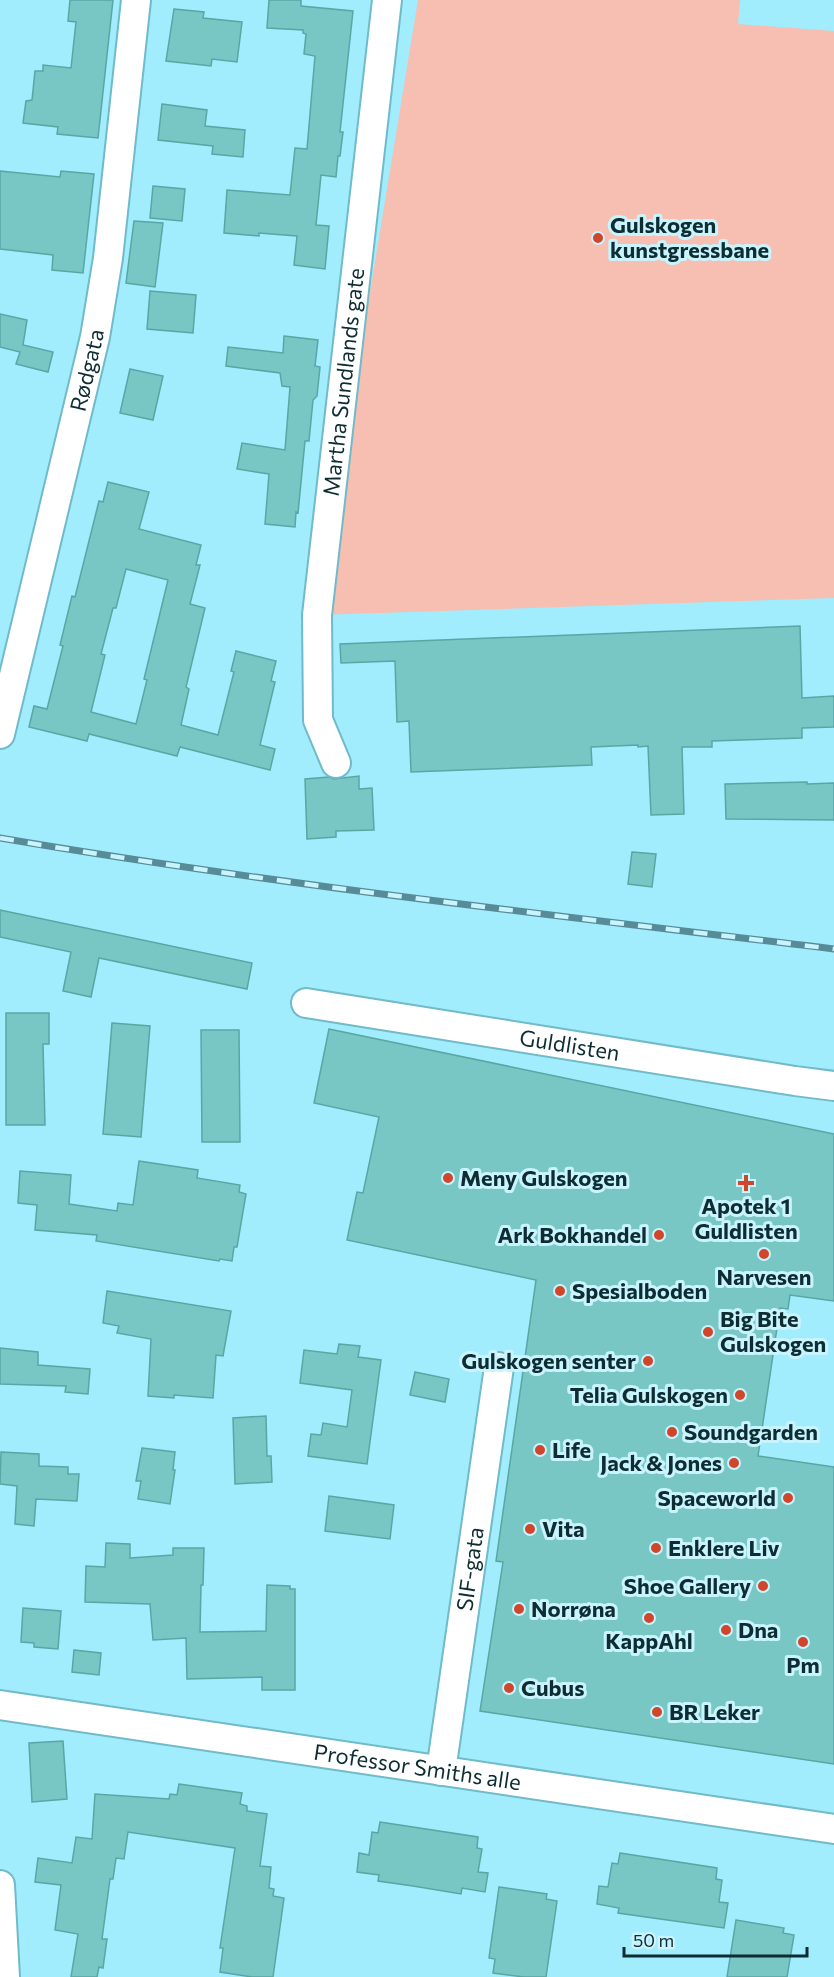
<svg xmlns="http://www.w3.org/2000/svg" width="834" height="1977" viewBox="0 0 834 1977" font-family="Commissioner,sans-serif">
  <rect width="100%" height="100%" fill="#a1ecfd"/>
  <path fill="#f6bfb2" d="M418 0H740L738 24 834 31V598L317 615Z"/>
  <g fill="#79c7c5" stroke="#58a7a5" stroke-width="1.5" fill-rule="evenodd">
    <path d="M70 0H113L98 138 57 134 58 127 23 123 26 101 32 100 35 71H43V65L71 68 76 22 68 21Z"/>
    <path d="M269 0H301V6L353 11 340 132H343L340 156H338L336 177 321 175 316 225 329 226 325 269 294 265 297 236 259 233V236L224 233 227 190 290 195 295 148 307 149 315 56 304 54 306 34 303 33V30L267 28Z"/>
    <path d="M174 9 204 12 203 18 242 22 237 62 212 59 211 66 166 61Z"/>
    <path d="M162 104 207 110 205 126 245 130 243 157 212 154 213 146 158 140Z"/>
    <path d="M0 171 60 177 61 171 94 174 83 273 52 270 53 255 0 249Z"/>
    <path d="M153 186 185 189 182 221 150 218Z"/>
    <path d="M134 221 163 223 155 287 126 283Z"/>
    <path d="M150 291 196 295 193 333 147 329Z"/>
    <path d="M0 314 27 320 23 345 53 352 48 372 16 364 20 352 0 347Z"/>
    <path d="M284 336 318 340 315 366 320 367 317 396 313 400 309 441H305L298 513 296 512 295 527 265 524 269 474 237 469 242 443 285 450 290 387 282 386 280 373 226 366 228 347 283 353Z"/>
    <path d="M130 369 163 376 153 420 120 413Z"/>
    <path d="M108 482 149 492 139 529 201 545 196 565H200L190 604 205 608 186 687 189 689 181 725 218 735 234 672 231 671 236 651 276 661 271 681 275 682 260 745 275 749 270 770 180 747 177 756 89 734 87 741 29 727 34 706 47 709 63 646 60 645 72 596 75 597 99 501 103 502ZM126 569 168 580 144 679 147 680 136 724 91 712 105 655 101 654 113 608H116Z"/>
    <path d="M800 626 802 698 834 696V727L802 728V738L712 741V747H682L684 814 651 815 648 746 638 747V745L591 747 592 765 411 772 409 721 397 722 395 661 341 663 340 644Z"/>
    <path d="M359 776V789L372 788 374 830 336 831V837L307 839 305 779 329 777 334 779Z"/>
    <path d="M807 782V784L834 783V820L726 819 725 784Z"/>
    <path d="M632 852 656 854 652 887 628 884Z"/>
    <path d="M0 910 252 963 247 989 99 958 91 997 63 991 71 952 0 937Z"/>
    <path d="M6 1013H49V1044H43L45 1125H6Z"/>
    <path d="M112 1023 150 1026 141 1137 103 1134Z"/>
    <path d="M329 1029 834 1134V1301L790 1295 788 1309 780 1308 758 1456 834 1467V1764L480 1711 503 1562 496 1561 536 1280 347 1240 357 1192 363 1193 379 1117 314 1103Z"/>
    <path d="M201 1030H239L240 1142H202Z"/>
    <path d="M139 1161 198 1170 197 1178 240 1185 239 1192 246 1194 237 1247H234L232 1261 220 1259 219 1261 96 1241 97 1235 35 1230 37 1205 18 1203 20 1171 71 1175 69 1204 117 1211 118 1203 133 1205Z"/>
    <path d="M107 1291 231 1311 223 1356 216 1355 213 1398 174 1395V1398L148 1396 151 1339 117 1333 119 1326 103 1323Z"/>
    <path d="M339 1344 360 1346 358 1357 381 1360 367 1464 308 1456 311 1434 321 1435 323 1423 347 1427 352 1390 300 1383 304 1350 337 1354Z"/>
    <path d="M0 1348 38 1352V1365L90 1369 88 1394 65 1392 66 1386 0 1384Z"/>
    <path d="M415 1372 449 1379 445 1402 410 1395Z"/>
    <path d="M266 1416 267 1456H271L272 1482 235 1484 233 1418Z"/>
    <path d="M142 1448 175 1452 173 1470H175L170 1504 138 1499 141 1481H136Z"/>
    <path d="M1 1452 39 1454V1466L68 1467V1474H79L77 1501 36 1499 34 1526 15 1524 17 1486 0 1484Z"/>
    <path d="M329 1496 394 1505 390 1539 325 1531Z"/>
    <path d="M106 1543 130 1544V1558L173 1555V1548H204L203 1585H201L200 1632 266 1631 267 1585 290 1586V1589H295V1690H262V1677L187 1679 186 1638 153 1640 150 1604 85 1602 86 1566 105 1567Z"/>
    <path d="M23 1608 61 1611 58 1649 34 1647V1643L21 1642Z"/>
    <path d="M74 1650 101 1653 99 1675 72 1672Z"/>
    <path d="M63 1741 67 1799 32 1802 29 1743Z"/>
    <path d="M179 1784 242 1793 240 1804 247 1806V1811L267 1814 260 1866 271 1867 269 1888 274 1889 273 1896 284 1898 273 1977H252L220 1972 223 1948H220L235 1848 128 1832 124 1859 116 1858 113 1879H110L102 1939H107L103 1968 99 1967 97 1977H71L78 1934 55 1930 61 1885 35 1882 38 1858 72 1863 76 1837 92 1839 95 1794 169 1799 170 1794 177 1795Z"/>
    <path d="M380 1822 478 1837 477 1848 482 1849 478 1872 488 1873 485 1892 462 1888 461 1894 413 1886 378 1881 379 1875 357 1872 359 1853 369 1855 372 1832 378 1833Z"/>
    <path d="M620 1853 717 1868 716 1879 722 1880 719 1902 728 1903 724 1928 618 1913 619 1908 597 1904 599 1886 608 1887 612 1863 618 1864Z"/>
    <path d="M499 1887 547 1894 546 1899 557 1901 546 1977H524L493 1973 495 1959 489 1958Z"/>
    <path d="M736 1920 784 1928 783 1933 794 1935 787 1977H727Z"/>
  </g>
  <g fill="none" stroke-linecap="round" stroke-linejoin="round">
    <g stroke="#70baca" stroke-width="32">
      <g id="minor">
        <path id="s1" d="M0 734 95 337 108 258 136 0"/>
        <path id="s2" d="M336 763 318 720 317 615 387 0"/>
        <path id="s3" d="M306 1003 795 1081 834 1086"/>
        <path id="s4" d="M0 1705 834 1829"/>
        <path id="s5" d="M441 1771 499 1367"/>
        <path d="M0 1885 5 1977"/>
      </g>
    </g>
    <use href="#minor" stroke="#fff" stroke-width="28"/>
    <g stroke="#568b97" stroke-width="7">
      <path id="rail" d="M0 838C277 885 555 915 834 949"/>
    </g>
    <use href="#rail" stroke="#c9f4fe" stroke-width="4.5" stroke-dasharray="14" stroke-linecap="butt"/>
  </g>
  <g fill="#d1462a" stroke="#c9f4fe" stroke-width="2">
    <circle cx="598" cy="238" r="6"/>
    <circle cx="448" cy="1178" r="6"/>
    <path d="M743 1174h6v6h6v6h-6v6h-6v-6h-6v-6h6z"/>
    <circle cx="659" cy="1235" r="6"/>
    <circle cx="764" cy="1254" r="6"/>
    <circle cx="560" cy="1291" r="6"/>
    <circle cx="708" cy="1332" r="6"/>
    <circle cx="648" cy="1361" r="6"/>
    <circle cx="740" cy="1395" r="6"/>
    <circle cx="672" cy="1432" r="6"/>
    <circle cx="540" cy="1450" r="6"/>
    <circle cx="734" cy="1463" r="6"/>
    <circle cx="788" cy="1498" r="6"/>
    <circle cx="530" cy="1529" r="6"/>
    <circle cx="656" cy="1548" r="6"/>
    <circle cx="763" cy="1586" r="6"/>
    <circle cx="519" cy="1609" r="6"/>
    <circle cx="649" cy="1618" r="6"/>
    <circle cx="726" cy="1630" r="6"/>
    <circle cx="803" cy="1642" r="6"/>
    <circle cx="509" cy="1688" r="6"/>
    <circle cx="657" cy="1712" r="6"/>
  </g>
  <g text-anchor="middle" stroke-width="6" stroke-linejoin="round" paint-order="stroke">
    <g font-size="22" font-weight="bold" fill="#0d2d33" stroke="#c9f4fe" text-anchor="start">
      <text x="610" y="233">Gulskogen<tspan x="610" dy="25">kunstgressbane</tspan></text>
      <text x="460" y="1186">Meny Gulskogen</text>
      <text x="746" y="1214" text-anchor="middle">Apotek 1<tspan x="746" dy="25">Guldlisten</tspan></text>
      <text x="647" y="1243" text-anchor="end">Ark Bokhandel</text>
      <text x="764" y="1285" text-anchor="middle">Narvesen</text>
      <text x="572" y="1299">Spesialboden</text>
      <text x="720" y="1327">Big Bite<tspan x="720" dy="25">Gulskogen</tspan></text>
      <text x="636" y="1369" text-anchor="end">Gulskogen senter</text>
      <text x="728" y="1403" text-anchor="end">Telia Gulskogen</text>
      <text x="684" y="1440">Soundgarden</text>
      <text x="552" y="1458">Life</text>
      <text x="722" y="1471" text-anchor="end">Jack &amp; Jones</text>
      <text x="776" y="1506" text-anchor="end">Spaceworld</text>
      <text x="542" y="1537">Vita</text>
      <text x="668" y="1556">Enklere Liv</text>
      <text x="751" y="1594" text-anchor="end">Shoe Gallery</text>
      <text x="531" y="1617">Norrøna</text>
      <text x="738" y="1638">Dna</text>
      <text x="649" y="1649" text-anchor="middle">KappAhl</text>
      <text x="803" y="1673" text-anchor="middle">Pm</text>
      <text x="521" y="1696">Cubus</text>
      <text x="669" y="1720">BR Leker</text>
    </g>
    <g font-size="22" fill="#0d2d33" stroke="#c9f4fe">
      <text dy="8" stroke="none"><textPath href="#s1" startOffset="374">Rødgata</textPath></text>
      <text dy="8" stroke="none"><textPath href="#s2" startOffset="386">Martha Sundlands gate</textPath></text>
      <text dy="8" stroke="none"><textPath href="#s3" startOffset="267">Guldlisten</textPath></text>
      <text dy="8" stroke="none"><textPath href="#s5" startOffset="204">SIF-gata</textPath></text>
      <text dy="8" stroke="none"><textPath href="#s4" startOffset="422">Professor Smiths alle</textPath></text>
    </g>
  </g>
  <path d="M624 1947v9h183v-9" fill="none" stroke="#0d2d33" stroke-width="3"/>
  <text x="633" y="1947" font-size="18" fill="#0d2d33" stroke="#c9f4fe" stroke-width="4.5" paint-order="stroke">50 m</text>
</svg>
